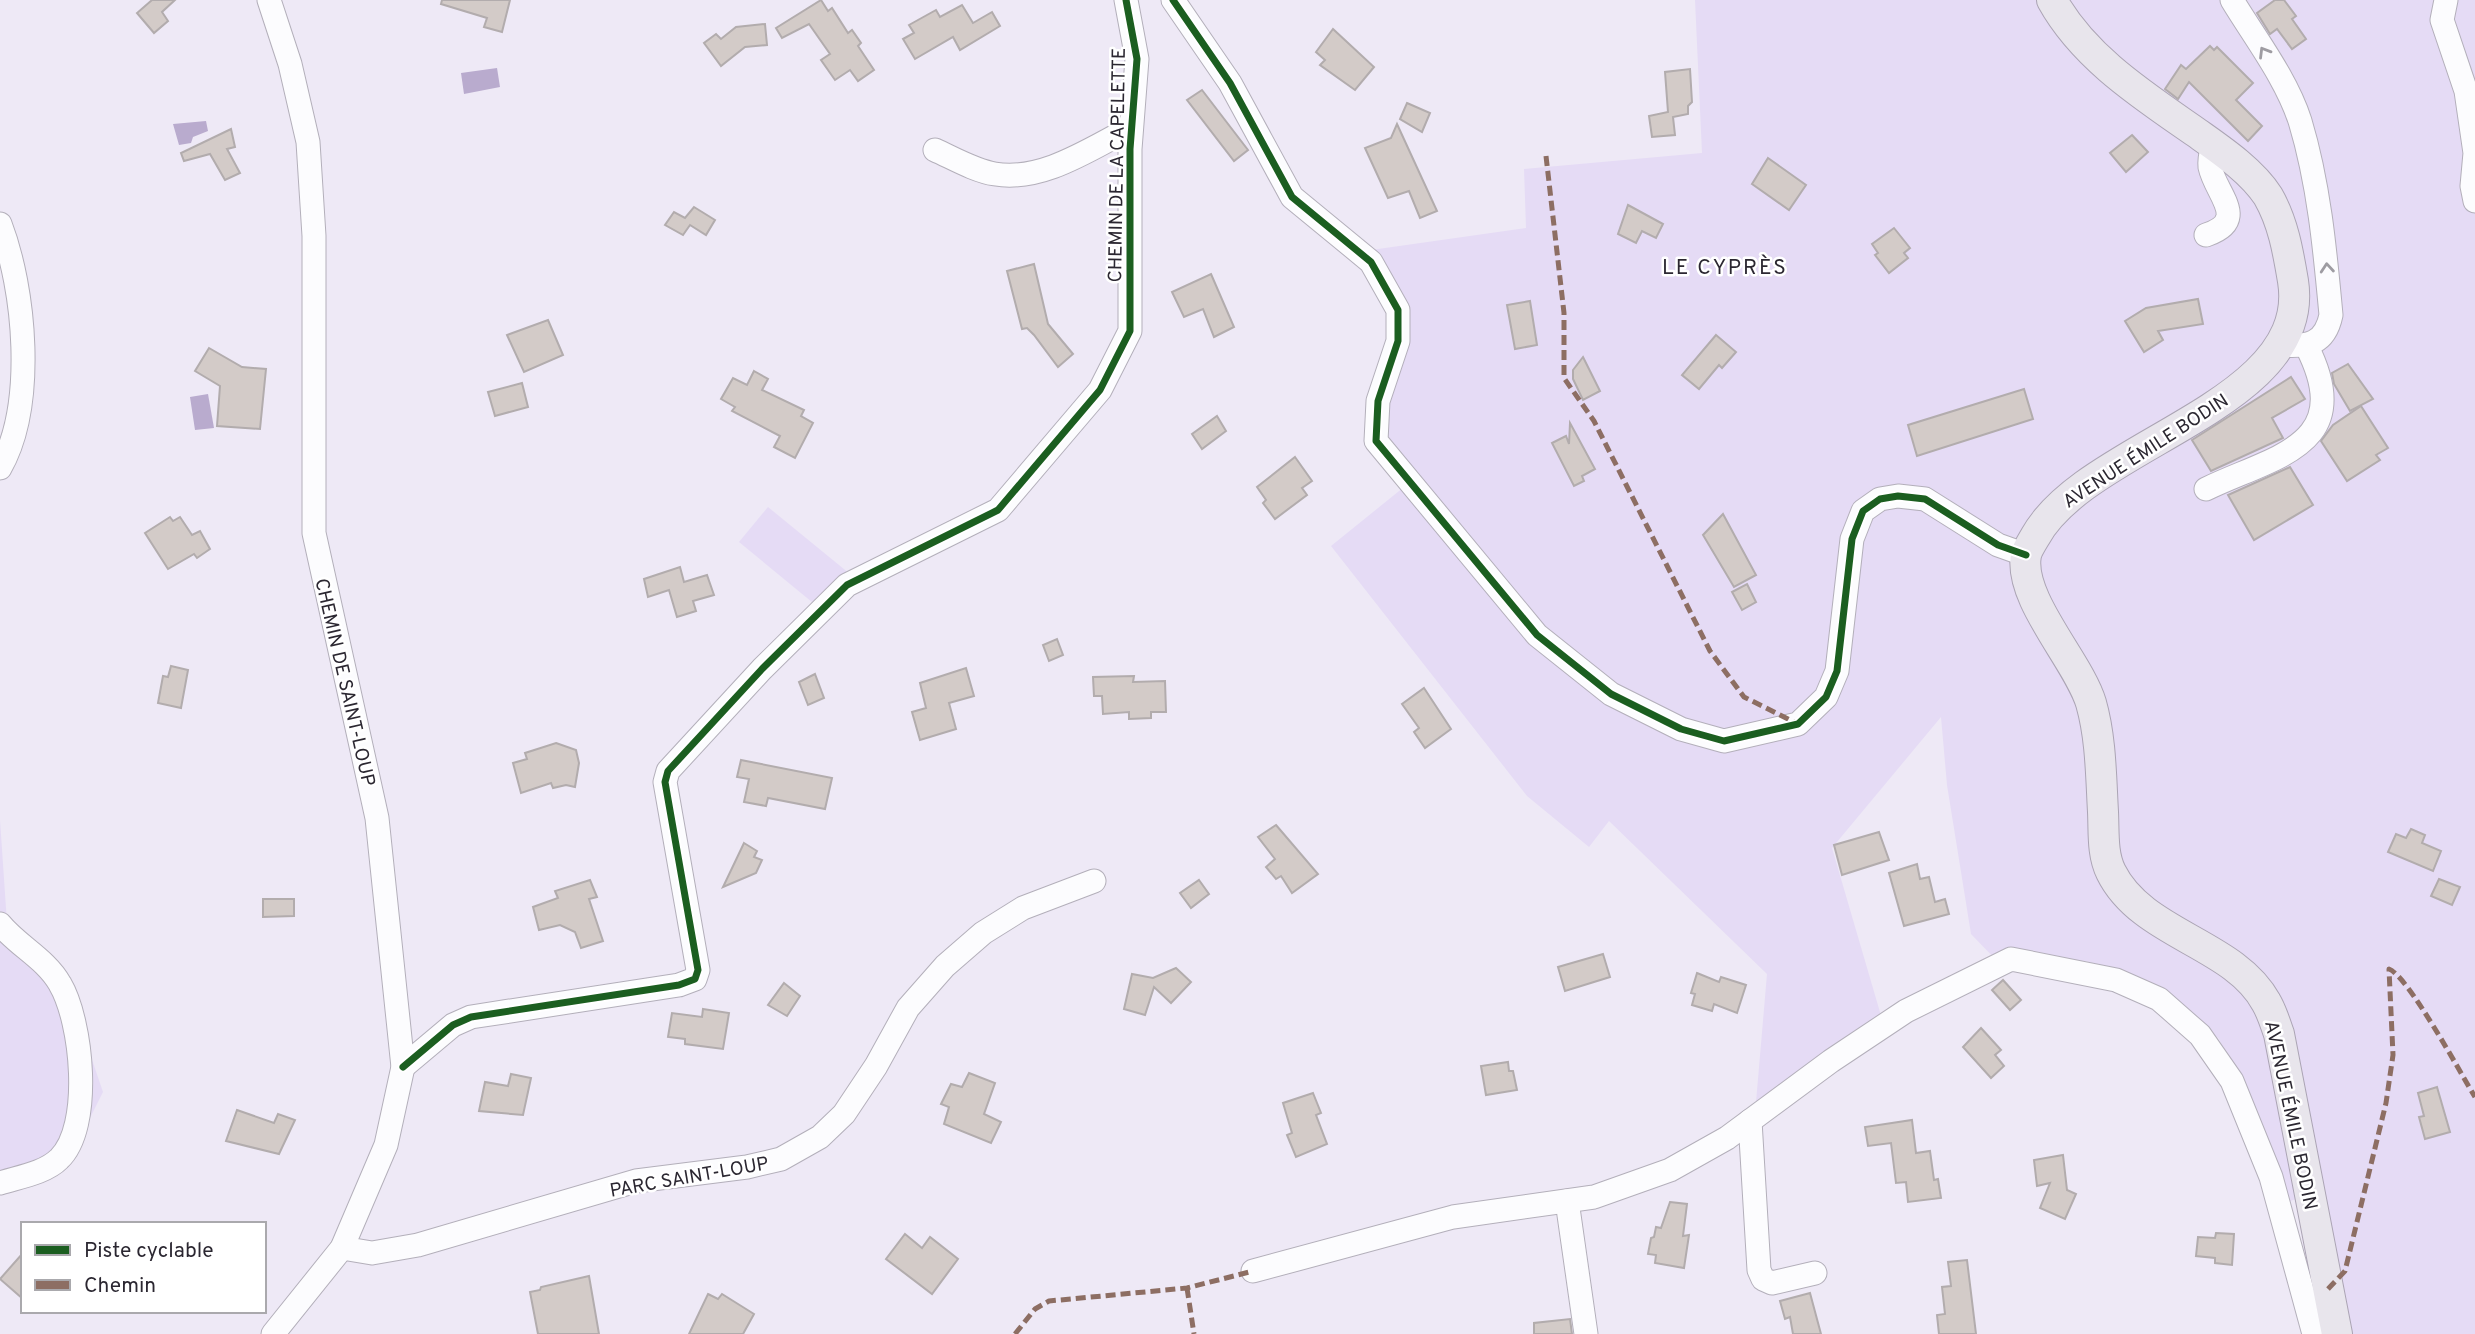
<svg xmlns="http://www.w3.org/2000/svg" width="2475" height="1334" viewBox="0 0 2475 1334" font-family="Overpass,sans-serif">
  <rect width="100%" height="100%" fill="#eee9f6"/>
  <g fill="#e5dbf5">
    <path d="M1695 0H2475V1334H2353L2324 1191 2290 1201 2219 1039 2171 997 2086 961 1999 963 1971 934 1947 785 1941 717 1832 848 1882 1019 1755 1114 1767 974 1609 821 1589 847 1527 796 1331 546 1409 483 1370 419 1399 323 1364 251 1526 228 1524 169 1702 153Z"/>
    <path d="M768 507 850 574 818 607 739 542Z"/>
    <path d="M0 820 7 923 73 1004 103 1092 68 1162 0 1193Z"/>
  </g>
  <g fill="#b9abce">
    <path d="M497 68 500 87 464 94 461 73Z"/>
    <path d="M206 121 208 131 193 137 191 143 179 145 173 124Z"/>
    <path d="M208 394 214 428 195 430 190 397Z"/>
  </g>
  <g fill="#d3cbc8" stroke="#b2acad" stroke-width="2">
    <path d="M152 0H175L162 12 168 21 154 33 137 13Z"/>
    <path d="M442 0H510L502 32 484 27 487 18 441 4Z"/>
    <path d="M821 0 828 11 832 8 848 33 852 30 861 43 858 46 874 70 858 81 850 70 835 80 821 60 830 54 809 24 782 38 776 28Z"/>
    <path d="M2275 0H2284L2296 16 2292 19 2306 39 2292 49 2277 29 2270 34 2257 13Z"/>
    <path d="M962 5 973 23 992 12 1000 26 960 50 953 37 915 59 903 39 914 33 909 25 936 10 940 17Z"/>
    <path d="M765 24 767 45 745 47 721 66 704 43 716 34 721 39 736 27Z"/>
    <path d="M1333 29 1374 67 1355 90 1320 65 1325 60 1316 52Z"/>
    <path d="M2210 46 2214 50 2217 47 2253 83 2236 100 2262 126 2248 141 2189 82 2178 99 2165 89 2181 65 2186 69Z"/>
    <path d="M1690 69 1692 102 1688 106V114L1673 117 1675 135 1652 137 1649 116 1668 112 1665 72Z"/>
    <path d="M1202 90 1248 150 1234 161 1187 100Z"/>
    <path d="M1407 103 1430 113 1422 132 1400 119Z"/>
    <path d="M1397 124 1437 211 1420 218 1409 191 1388 198 1365 148 1391 138Z"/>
    <path d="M231 129 235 147 227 149 240 173 225 180 210 154 184 161 181 153Z"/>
    <path d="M2132 135 2148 152 2126 172 2110 153Z"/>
    <path d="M1768 158 1806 185 1789 210 1752 184Z"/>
    <path d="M1628 205 1663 224 1656 238 1642 231 1636 243 1618 234Z"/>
    <path d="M694 207 715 220 706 235 690 225 683 235 665 225 674 212 685 218Z"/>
    <path d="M1894 228 1910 248 1904 253 1908 258 1889 273 1875 255 1878 253 1872 244Z"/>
    <path d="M1034 264 1048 324 1073 354 1058 367 1034 335 1027 328 1022 329 1007 271Z"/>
    <path d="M1211 274 1234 327 1214 337 1203 309 1184 317 1172 292Z"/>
    <path d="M2198 299 2203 324 2158 331 2163 340 2144 352 2125 321 2146 308Z"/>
    <path d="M1530 301 1537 345 1515 349 1507 305Z"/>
    <path d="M548 320 563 355 524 372 507 335Z"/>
    <path d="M1716 335 1736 352 1722 368 1719 365 1699 389 1682 375Z"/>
    <path d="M209 348 242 367 266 369 260 429 217 426 220 386 195 371Z"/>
    <path d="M1583 357 1600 391 1583 400 1573 379V370Z"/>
    <path d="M2348 364 2373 399 2350 411 2334 384 2332 373Z"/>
    <path d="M754 371 768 379 762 390 804 410 801 416 813 423 795 458 774 447 780 436 732 411 735 407 721 399 733 378 747 385Z"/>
    <path d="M2291 377 2305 399 2272 418 2283 438 2211 471 2192 440Z"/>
    <path d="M522 383 528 407 495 416 488 392Z"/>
    <path d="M2024 389 2033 419 1917 456 1908 425Z"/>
    <path d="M2361 406 2388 448 2376 455 2380 460 2347 481 2321 441 2333 425Z"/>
    <path d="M1217 416 1226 431 1202 449 1192 434Z"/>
    <path d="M1570 423 1595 469 1582 476 1584 481 1574 486 1552 443 1566 436 1569 444Z"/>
    <path d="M1295 457 1312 481 1302 488 1307 495 1275 519 1263 503 1266 500 1257 487Z"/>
    <path d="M2290 467 2313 505 2254 540 2228 495Z"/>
    <path d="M1723 514 1756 575 1734 587 1703 535Z"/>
    <path d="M170 517 173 521 180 517 192 535 200 531 210 549 197 558 194 554 168 569 145 533Z"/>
    <path d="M680 567 684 582 707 575 714 595 693 601 696 611 677 617 669 590 648 597 644 579Z"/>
    <path d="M1747 584 1756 602 1742 610 1732 592Z"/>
    <path d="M1057 639 1063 655 1049 661 1043 645Z"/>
    <path d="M171 666 188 670 181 708 158 703 163 676 168 677Z"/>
    <path d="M966 668 974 696 949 703 956 729 920 740 912 712 926 708 920 683Z"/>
    <path d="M815 674 824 698 808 705 799 682Z"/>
    <path d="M1134 676 1133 682 1165 681 1166 712H1151V718L1129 719V712L1103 714 1102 696H1094L1093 677Z"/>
    <path d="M1424 688 1451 729 1425 748 1414 732 1419 728 1402 704Z"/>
    <path d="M556 743 576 750 579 763 575 787 566 785 553 788 551 783 521 793 513 763 527 759 525 753Z"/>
    <path d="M741 760 832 778 825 809 768 798 766 806 744 802 749 779 737 777Z"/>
    <path d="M1276 825 1318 874 1292 893 1281 876 1276 879 1266 867 1275 859 1258 837Z"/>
    <path d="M2411 829 2425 835 2422 843 2441 851 2433 871 2388 852 2396 834 2406 838Z"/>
    <path d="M1879 832 1889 860 1842 875 1834 845Z"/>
    <path d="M744 843 757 851 754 857 762 860 756 873 723 887Z"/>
    <path d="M1917 864 1920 879 1929 877 1935 902 1945 899 1949 914 1904 926 1889 873Z"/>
    <path d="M2439 879 2460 887 2452 905 2431 896Z"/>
    <path d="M590 880 597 897 589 899 603 941 581 948 575 932 560 925 539 930 533 907 558 898 555 891Z"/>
    <path d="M1199 880 1209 894 1191 908 1180 893Z"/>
    <path d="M263 899H294V916L263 917Z"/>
    <path d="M1603 954 1610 977 1565 991 1558 967Z"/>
    <path d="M1176 968 1191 982 1171 1003 1154 987 1145 1015 1124 1009 1132 974 1153 978Z"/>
    <path d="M1697 973 1719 982 1721 977 1746 985 1737 1013 1714 1004 1712 1011 1692 1005 1695 994 1691 993Z"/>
    <path d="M2003 980 2021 1000 2010 1010 1992 990Z"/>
    <path d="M784 983 800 996 787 1016 768 1005Z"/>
    <path d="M703 1009 729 1013 723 1049 685 1044V1039L668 1037 672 1013 702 1017Z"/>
    <path d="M1981 1028 2001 1050 1995 1055 2004 1066 1991 1078 1963 1047Z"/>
    <path d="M1508 1062 1509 1071H1513L1517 1090 1486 1095 1481 1066Z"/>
    <path d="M969 1073 995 1083 984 1114 1001 1122 991 1143 944 1124 949 1107 941 1104 951 1084 962 1087Z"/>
    <path d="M511 1074 531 1078 523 1115 479 1111 485 1082 508 1086Z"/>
    <path d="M2437 1087 2450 1132 2425 1139 2419 1117 2424 1116 2418 1093Z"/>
    <path d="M1313 1093 1321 1113 1316 1115 1327 1144 1296 1157 1287 1135 1292 1133 1283 1103Z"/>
    <path d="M237 1110 274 1123 278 1114 295 1120 279 1154 226 1141Z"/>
    <path d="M1912 1120 1916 1153 1930 1151 1934 1180 1938 1179 1941 1198 1908 1202 1906 1182 1896 1183 1891 1143 1868 1146 1865 1127Z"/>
    <path d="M2063 1155 2067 1190 2076 1194 2065 1219 2040 1208 2050 1183 2037 1186 2034 1160Z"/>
    <path d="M1670 1202 1687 1204 1683 1236 1689 1235 1684 1268 1655 1263 1656 1255 1648 1254 1651 1238 1654 1237 1656 1227 1661 1228Z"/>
    <path d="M2216 1233 2234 1234 2232 1265 2215 1263V1258L2196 1256 2198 1237 2215 1238Z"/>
    <path d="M905 1234 922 1248 930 1237 958 1259 932 1294 886 1259Z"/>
    <path d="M23 1253V1299L0 1279Z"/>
    <path d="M1967 1260 1976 1334H1939L1937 1315 1945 1314 1942 1287 1951 1286 1948 1262Z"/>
    <path d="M589 1276 599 1334H538L530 1292 540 1290 541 1287Z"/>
    <path d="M1810 1293 1821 1334H1793L1790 1317 1785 1319 1780 1301Z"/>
    <path d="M708 1294 718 1299 722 1294 754 1314 743 1334H689Z"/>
    <path d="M1570 1319 1572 1334H1534V1323Z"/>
  </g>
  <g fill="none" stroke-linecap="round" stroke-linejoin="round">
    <g stroke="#b3afba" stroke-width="25">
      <g id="minor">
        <path d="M269 0 290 64 308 142 314 236V533L377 818 403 1067 386 1145 342 1248 273 1334"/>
        <path d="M1173 0 1230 83 1292 197 1371 262 1398 310V341L1378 401 1376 441 1537 635 1611 694 1681 729 1724 741 1798 724 1826 697 1837 671 1852 539 1863 511 1880 499 1898 496 1925 499 1998 545 2026 555"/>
        <path d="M2232 0C2255 38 2286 78 2300 121 2319 184 2325 250 2331 315 2325 344 2308 347 2282 345"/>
        <path d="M2446 0 2442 20 2466 91 2475 153 2472 186 2475 201"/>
        <path d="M935 150C953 158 975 171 995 174 1043 182 1091 148 1131 128"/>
        <path d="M0 224C25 289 36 405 0 468"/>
        <path d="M2206 235C2250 220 2216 195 2210 167 2209 159 2211 152 2213 144"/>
        <path d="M2206 489C2274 456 2357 446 2307 347"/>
        <path d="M0 924C18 946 46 959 60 984 82 1021 93 1127 59 1159 45 1173 19 1177 0 1183"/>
        <path d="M403 1067 453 1025 471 1017 679 985 695 979 698 970 665 782 668 771 762 669 847 585 998 510 1100 390 1130 331V149L1137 59 1126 0"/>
        <path d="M1750 1121 1759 1270 1763 1279 1772 1283 1815 1273"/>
        <path d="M1567 1201 1586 1334"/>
        <path d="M342 1248 372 1253 418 1245 636 1181 747 1167 781 1159 820 1137 844 1114 876 1066 908 1008 945 966 983 933 1023 908 1094 881"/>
        <path d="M1253 1271 1453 1217 1594 1197 1670 1170 1727 1138 1831 1061 1906 1011 2011 959 2116 980 2159 999 2200 1035 2232 1081 2271 1177 2314 1334"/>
      </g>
    </g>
    <g stroke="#aba4b4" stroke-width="32">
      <path id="major" d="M2052 0C2084 58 2144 96 2197 133 2221 150 2252 171 2268 196 2283 222 2288 251 2293 281 2313 406 2086 443 2035 537 2032 542 2027 550 2026 555 2018 599 2079 662 2091 703 2101 738 2101 777 2103 812 2104 832 2102 854 2111 872 2142 935 2234 943 2266 1002 2272 1012 2275 1023 2279 1034L2337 1334"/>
    </g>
    <use href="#minor" stroke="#fcfcfe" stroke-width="23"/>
    <use href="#major" stroke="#e8e5ec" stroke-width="30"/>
    <g stroke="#8d6e63" stroke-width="5" stroke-dasharray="10 5" stroke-linecap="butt">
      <path d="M1546 156 1564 313V378L1594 421 1710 651 1744 697 1798 724"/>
      <path d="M1187 1288 1194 1334"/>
      <path d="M2328 1289 2345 1271 2386 1103 2393 1055 2389 969C2408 976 2461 1074 2475 1097"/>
      <path d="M1015 1334 1035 1309 1049 1301 1187 1288 1253 1271"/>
    </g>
    <g stroke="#fff" stroke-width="11">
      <g id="cycleway">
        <path d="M1173 0 1230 83 1292 197 1371 262 1398 310V341L1378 401 1376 441 1537 635 1611 694 1681 729 1724 741 1798 724 1826 697 1837 671 1852 539 1863 511 1880 499 1898 496 1925 499 1998 545 2026 555"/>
        <path d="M403 1067 453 1025 471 1017 679 985 695 979 698 970 665 782 668 771 762 669 847 585 998 510 1100 390 1130 331V149L1137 59 1126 0"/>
      </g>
    </g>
    <use href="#cycleway" stroke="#1b5e20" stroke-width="7"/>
  </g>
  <defs><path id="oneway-chevron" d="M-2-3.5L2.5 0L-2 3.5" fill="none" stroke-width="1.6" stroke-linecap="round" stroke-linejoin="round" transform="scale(1.75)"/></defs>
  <g stroke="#9e9ca2">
    <use href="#oneway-chevron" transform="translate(2264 52) rotate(-121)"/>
    <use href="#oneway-chevron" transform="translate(2327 268) rotate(-95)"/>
  </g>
  <g text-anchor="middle" stroke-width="5" stroke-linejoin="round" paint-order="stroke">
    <g font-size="19" fill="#2b2731" stroke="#fff">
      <text transform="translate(1116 165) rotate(-89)" y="7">CHEMIN DE LA CAPELETTE</text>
      <text transform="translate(2145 450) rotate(-33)" y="7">AVENUE ÉMILE BODIN</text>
      <text transform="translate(346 682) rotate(77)" y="7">CHEMIN DE SAINT-LOUP</text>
      <text transform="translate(2292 1115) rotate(78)" y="7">AVENUE ÉMILE BODIN</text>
      <text transform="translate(689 1176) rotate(-10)" y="7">PARC SAINT-LOUP</text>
    </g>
    <g font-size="21" letter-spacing="2" fill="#2b2731" stroke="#fff">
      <text x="1725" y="274">LE CYPRÈS</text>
    </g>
  </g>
  <rect x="21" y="1222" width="245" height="91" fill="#ffffff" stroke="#aaa9ad" stroke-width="2"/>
  <rect x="35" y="1245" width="35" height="10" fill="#1b5e20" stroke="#aaa9ad" stroke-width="2"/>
  <text x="84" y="1257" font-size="21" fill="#2b2731">Piste cyclable</text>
  <rect x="35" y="1280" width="35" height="10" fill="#8d6e63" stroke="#aaa9ad" stroke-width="2"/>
  <text x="84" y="1292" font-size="21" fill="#2b2731">Chemin</text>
</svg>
